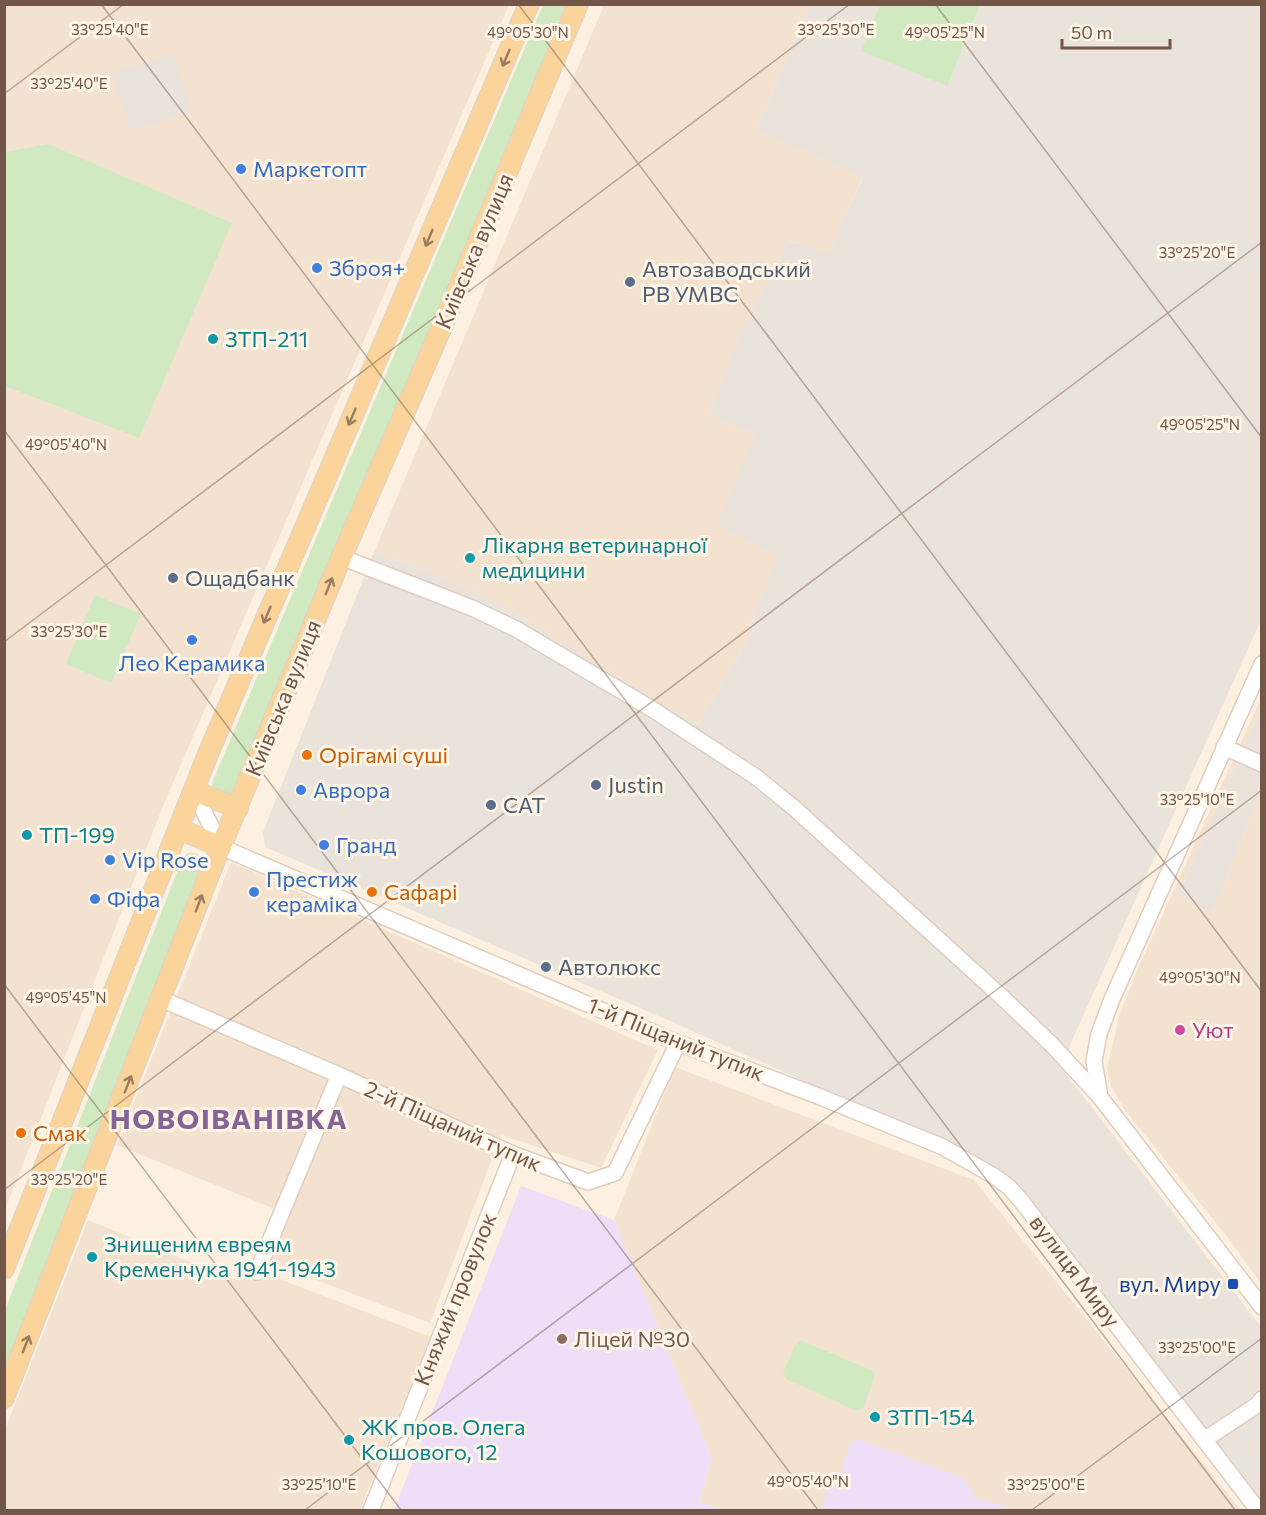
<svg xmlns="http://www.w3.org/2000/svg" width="1266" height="1515" viewBox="0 0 1266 1515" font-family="Commissioner,sans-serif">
  <rect width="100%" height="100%" fill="#fcf1e1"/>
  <g fill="#f3e2d0">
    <path d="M5 5H509L163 806 5 1210Z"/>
    <path d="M604 5H810L757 129 863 176 829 255 790 241 710 415 756 434 779 556 749 629 752 633 698 725 511 610 449 580 374 552Z"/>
    <path d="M1261 698V712L1178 895 1213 912 1261 790V1284L1229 1239 1124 1109 1111 1086 1107 1069 1119 1017 1136 973Z"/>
    <path d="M231 862 658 1050 601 1168 501 1135 430 1323 258 1258 277 1210 117 1145Z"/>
    <path d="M675 1067 974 1180 1241 1510H722L699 1502 712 1459 614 1220Z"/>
    <path d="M88 1220 232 1279 269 1275 431 1337 360 1510H5L4 1432Z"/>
  </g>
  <g fill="#eae3dc">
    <path d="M810 5H1261V620L1070 1045 1066 1074 1261 1327V1502L1019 1187 995 1168 965 1149 824 1090 670 1021 265 847 263 832 374 552 449 580 511 610 698 725 752 633 749 630 778 556 717 526 756 434 710 415 740 335 789 241 829 254 863 177 757 129Z"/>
    <path d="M173 54 191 111 131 131 112 73Z"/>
    <path d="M1261 712V790L1213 912 1178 895Z"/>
  </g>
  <g fill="#eedef8">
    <path d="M521 1186 614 1220 712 1459 699 1502 722 1510H394Z"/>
    <path d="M858 1439 963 1478 977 1498 1015 1510H821L828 1489 837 1484 850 1445Z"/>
  </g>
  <g fill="#d1e9c0">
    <path d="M543 5H568L233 793 230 796 213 791 212 783Z"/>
    <path d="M880 5H980L947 86 861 51Z"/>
    <path d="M48 144 232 223 139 438 5 386V152Z"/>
    <path d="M95 595 141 614 111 683 66 664Z"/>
    <path d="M188 853C197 852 201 855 204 863L5 1374V1310L183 857Z"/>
    <path d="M800 1340 873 1371 875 1376 863 1408 857 1411 786 1379 783 1373 795 1345Z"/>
  </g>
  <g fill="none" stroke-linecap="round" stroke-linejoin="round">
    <g stroke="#e0cdbd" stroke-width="18">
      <g id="minor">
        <path d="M341 557 472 608 516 629 652 709 756 777 793 807 1003 998 1052 1045 1100 1097"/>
        <path d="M1262 664 1112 999 1099 1034 1094 1061 1100 1097 1262 1307"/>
        <path d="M1224 747 1262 764"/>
        <path d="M194 791 221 847 678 1043 818 1096 943 1147 994 1176 1009 1187 1023 1203 1258 1510"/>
        <path d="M161 999 339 1075 513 1154 588 1182 615 1173 678 1043"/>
        <path d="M257 1272 339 1075"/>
        <path d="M1204 1440 1257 1405 1262 1399"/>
        <path d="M371 1510 513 1154"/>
      </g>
    </g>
    <g stroke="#dad3cf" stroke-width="22">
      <g id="major">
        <path d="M194 791 238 808"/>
        <path d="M179 829 221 847"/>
        <path d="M4 1269 208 754 529 4"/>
        <path d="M4 1398 209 875 336 570 447 315 578 4"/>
      </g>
    </g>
    <use href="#minor" stroke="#fff" stroke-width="15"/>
    <use href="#major" stroke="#fad49a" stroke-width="20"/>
  </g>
  <defs><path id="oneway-shaft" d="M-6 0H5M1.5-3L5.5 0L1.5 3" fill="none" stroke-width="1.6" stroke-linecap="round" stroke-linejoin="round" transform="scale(1.5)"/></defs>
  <g stroke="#9b7c61">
    <use href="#oneway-shaft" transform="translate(506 58) rotate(113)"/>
    <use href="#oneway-shaft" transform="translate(429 238) rotate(113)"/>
    <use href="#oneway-shaft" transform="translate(352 417) rotate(113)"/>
    <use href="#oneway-shaft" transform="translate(329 586) rotate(-68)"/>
    <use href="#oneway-shaft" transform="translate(267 615) rotate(113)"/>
    <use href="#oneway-shaft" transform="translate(199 903) rotate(-69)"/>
    <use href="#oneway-shaft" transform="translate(128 1084) rotate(-69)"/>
    <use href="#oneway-shaft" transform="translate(26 1344) rotate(-69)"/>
  </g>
  <path fill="none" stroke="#725648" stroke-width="1.5" stroke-opacity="0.45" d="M101 4 1235 1510M518 4 1262 992M935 4 1262 438M4 94 124 4M4 430 818 1510M4 642 850 4M4 984 401 1510M4 1190 1262 242M305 1510 1262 790M1032 1510 1262 1338"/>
  <g fill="#3f7fe0" stroke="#fff5e7" stroke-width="2">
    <circle cx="241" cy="169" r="6"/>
    <circle cx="317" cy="268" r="6"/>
    <circle cx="192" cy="640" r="6"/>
    <circle cx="301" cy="790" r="6"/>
    <circle cx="324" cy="845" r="6"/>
    <circle cx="110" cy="860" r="6"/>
    <circle cx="254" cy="892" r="6"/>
    <circle cx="95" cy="899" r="6"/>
  </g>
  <g fill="#5c6f8a" stroke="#fff5e7" stroke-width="2">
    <circle cx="630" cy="282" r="6"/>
    <circle cx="173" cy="578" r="6"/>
    <circle cx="596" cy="785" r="6"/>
    <circle cx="491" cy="805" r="6"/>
    <circle cx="546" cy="967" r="6"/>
  </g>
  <g fill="#0f9aa8" stroke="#fff5e7" stroke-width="2">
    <circle cx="213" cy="339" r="6"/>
    <circle cx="470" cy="558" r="6"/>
    <circle cx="27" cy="835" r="6"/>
    <circle cx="92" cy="1257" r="6"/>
    <circle cx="875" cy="1417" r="6"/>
    <circle cx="349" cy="1440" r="6"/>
  </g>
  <g fill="#e8710a" stroke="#fff5e7" stroke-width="2">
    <circle cx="307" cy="755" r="6"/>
    <circle cx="372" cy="892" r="6"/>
    <circle cx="21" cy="1133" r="6"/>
  </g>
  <circle fill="#d1479c" stroke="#fff5e7" stroke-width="2" cx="1180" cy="1030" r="6"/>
  <rect fill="#1a4fb4" stroke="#fff5e7" stroke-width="2" x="1227" y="1278" width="12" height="12" rx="3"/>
  <circle fill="#8d6e63" stroke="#fff5e7" stroke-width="2" cx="562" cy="1339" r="6"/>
  <g text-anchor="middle" stroke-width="6" stroke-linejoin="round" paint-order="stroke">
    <g font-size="22" fill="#366cbe" stroke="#fff5e7" text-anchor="start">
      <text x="253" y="177">Маркетопт</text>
      <text x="329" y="276">Зброя+</text>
      <text x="192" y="671" text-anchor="middle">Лео Керамика</text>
      <text x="313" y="798">Аврора</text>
      <text x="336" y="853">Гранд</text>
      <text x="122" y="868">Vip Rose</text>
      <text x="266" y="887">Престиж<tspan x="266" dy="25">кераміка</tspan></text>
      <text x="107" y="907">Фiфа</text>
    </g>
    <g font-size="22" fill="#725648" stroke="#fff5e7">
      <text transform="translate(474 251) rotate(-67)" y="8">Київська вулиця</text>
      <text transform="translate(283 698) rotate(-68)" y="8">Київська вулиця</text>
      <text transform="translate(676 1039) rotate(22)" y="8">1-й Піщаний тупик</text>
      <text transform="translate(453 1126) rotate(24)" y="8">2-й Піщаний тупик</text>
      <text transform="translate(1075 1271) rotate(53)" y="8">вулиця Миру</text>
      <text transform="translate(455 1299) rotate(-68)" y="8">Княжий провулок</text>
    </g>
    <g font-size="22" fill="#4e5e75" stroke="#fff5e7" text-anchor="start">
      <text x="642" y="277">Автозаводський<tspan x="642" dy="25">РВ УМВС</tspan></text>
      <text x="185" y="586">Ощадбанк</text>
      <text x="608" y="793">Justin</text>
      <text x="503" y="813">САТ</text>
      <text x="558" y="975">Автолюкс</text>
    </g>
    <g font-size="22" fill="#0d838f" stroke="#fff5e7" text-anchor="start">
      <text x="225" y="347">ЗТП-211</text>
      <text x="482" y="553">Лікарня ветеринарної<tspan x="482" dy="25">медицини</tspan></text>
      <text x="39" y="843">ТП-199</text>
      <text x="104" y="1252">Знищеним євреям<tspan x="104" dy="25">Кременчука 1941-1943</tspan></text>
      <text x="887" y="1425">ЗТП-154</text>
      <text x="361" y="1435">ЖК пров. Олега<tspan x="361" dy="25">Кошового, 12</tspan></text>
    </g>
    <g font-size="22" fill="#c56008" stroke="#fff5e7" text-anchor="start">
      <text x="319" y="763">Орігамі суші</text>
      <text x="384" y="900">Сафарі</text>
      <text x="33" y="1141">Смак</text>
    </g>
    <g font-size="22" fill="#b23c85" stroke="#fff5e7" text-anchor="start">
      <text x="1192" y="1038">Уют</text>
    </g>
    <g font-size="22" fill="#164399" stroke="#fff5e7" text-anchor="end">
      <text x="1221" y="1292">вул. Миру</text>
    </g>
    <g font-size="22" fill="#785e54" stroke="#fff5e7" text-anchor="start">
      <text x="574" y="1347">Ліцей №30</text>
    </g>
    <g font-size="28" font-weight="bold" letter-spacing="1.5" fill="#846496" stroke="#fff5e7">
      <text x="229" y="1129">НОВОІВАНІВКА</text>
    </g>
  </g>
  <g font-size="15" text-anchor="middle" fill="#725648" stroke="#fff5e7" stroke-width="6" stroke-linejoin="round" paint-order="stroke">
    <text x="110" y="35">33°25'40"E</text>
    <text x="836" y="35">33°25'30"E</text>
    <text x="528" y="38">49°05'30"N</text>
    <text x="945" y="38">49°05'25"N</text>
    <text x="69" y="89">33°25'40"E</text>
    <text x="1197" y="258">33°25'20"E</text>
    <text x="1200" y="430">49°05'25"N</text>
    <text x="66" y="450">49°05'40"N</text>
    <text x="69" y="637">33°25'30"E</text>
    <text x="1197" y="805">33°25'10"E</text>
    <text x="1200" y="983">49°05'30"N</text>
    <text x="66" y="1003">49°05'45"N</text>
    <text x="69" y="1185">33°25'20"E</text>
    <text x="1197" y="1353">33°25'00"E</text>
    <text x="808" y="1487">49°05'40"N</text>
    <text x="319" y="1490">33°25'10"E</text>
    <text x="1046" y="1490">33°25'00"E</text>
  </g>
  <rect width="1266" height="1515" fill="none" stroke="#725648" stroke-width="12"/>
  <path d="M1062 39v9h108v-9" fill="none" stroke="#725648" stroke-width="3"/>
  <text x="1071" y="39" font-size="18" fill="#725648" stroke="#fff5e7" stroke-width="4.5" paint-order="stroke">50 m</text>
</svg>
